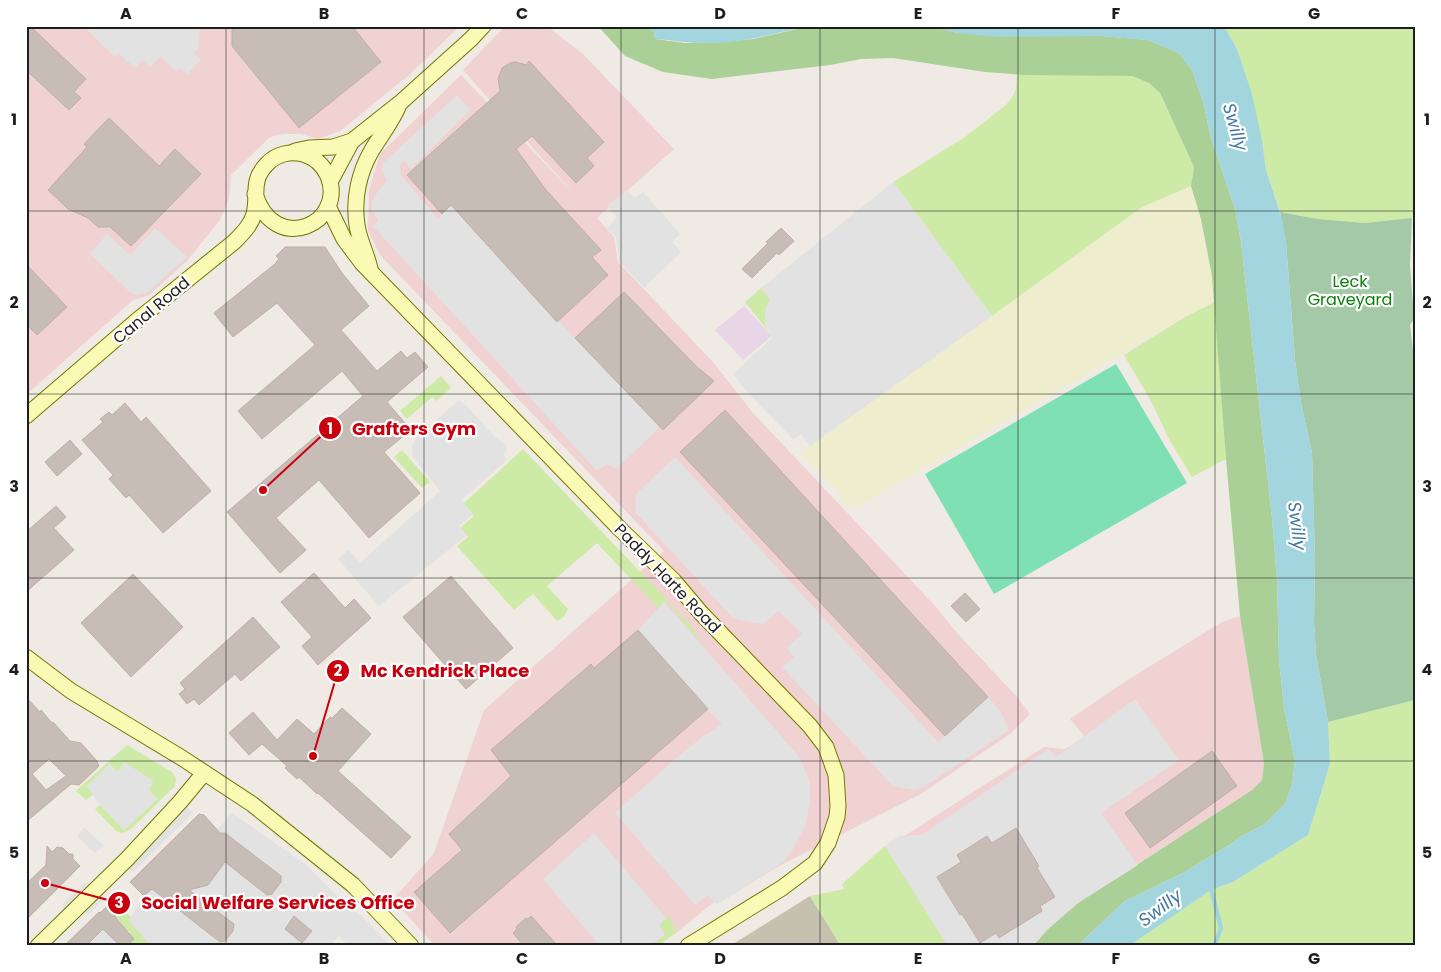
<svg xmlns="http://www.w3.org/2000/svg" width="1441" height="972" viewBox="0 0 1441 972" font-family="Poppins,sans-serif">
  <rect width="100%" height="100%" fill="#efeae3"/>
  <g fill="#f0d2d3">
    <path d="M26 26H460L408 76 340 131 318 139 301 134H284L270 137 231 175 229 199 220 220 187 261 149 295 133 300 26 395Z"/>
    <path d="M505 26H547L583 54 674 149 597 218 614 237 618 262 713 362 753 413 937 608 956 632 1018 698 1030 714 1010 734 919 795 777 867 719 903 714 902 676 933 657 946H435L396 903 397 895 434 853 484 710 664 551 380 255 368 230 369 190 380 154 461 75 576 196 463 70Z"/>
    <path d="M1240 616 1258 706 1264 763 1262 780 1252 790 1088 896 1033 946H950L890 845 1044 747 1063 749 1071 746 1084 736 1070 719 1126 681 1222 622Z"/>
  </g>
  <path fill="#e8d5e6" d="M744 306 772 336 743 360 715 330Z"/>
  <path fill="#c4c2ae" d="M810 896 841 946H730Z"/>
  <path fill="#eeeece" d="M1191 186 1201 219 1212 276 1215 302 1185 317 857 507 846 505 833 486 800 453 1142 207Z"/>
  <g fill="#cdeba7">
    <path d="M1224 26H1415V202L1412 218 1365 223 1318 219 1280 212 1266 170 1262 140 1237 49Z"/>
    <path d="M1017 74 1132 76 1149 83 1160 93 1194 167 1191 186 1142 207 992 316 893 182 965 137 1006 105 1013 96 1016 88Z"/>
    <path d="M761 288 771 300C764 310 764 320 769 332L745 302Z"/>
    <path d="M1215 302 1226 459 1192 477 1170 441 1151 401 1124 355 1185 317Z"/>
    <path d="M441 376 451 388 436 401 432 397 407 419 400 411Z"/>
    <path d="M523 449 692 626 700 643 668 602 659 609 597 543 547 586 568 609 564 617 557 621 533 594 514 610 457 546 468 537 460 528 474 516 463 504Z"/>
    <path d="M402 450 430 482 422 488 394 457Z"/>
    <path d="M1415 700V946H1129L1211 890 1233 882 1308 835 1330 764 1328 722Z"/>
    <path d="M127 745 172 772 176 778 175 786 130 830 122 833 116 831 95 809 100 805 124 830 157 799 150 792 151 790H149L153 781 124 762 120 771 118 770 117 772 110 764 87 786 94 794 86 800 76 791Z"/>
    <path d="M885 846 948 946H841L810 896 844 889 842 884Z"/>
    <path d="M123 909 132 918 151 946H127L130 932 114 919Z"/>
    <path d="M668 915 675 927 676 933 657 946H650L666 935 660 925Z"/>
  </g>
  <path fill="#abd097" d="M598 26H648L654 32 655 39 685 43H711L753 39 810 26H918L939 28 957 33 1102 36 1148 40 1179 53 1192 70 1197 84 1203 101 1211 138 1235 209 1241 242 1272 518 1277 580 1279 659 1284 708 1295 761 1292 785 1285 804 1265 824 1238 838 1234 842 1183 873 1125 901 1077 946H1033L1048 929 1078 903 1252 790 1262 780 1264 763 1240 616 1226 459 1212 276 1201 219 1191 186 1194 167 1160 93 1149 83 1132 76 1024 75 985 72 893 58 861 59 830 65 712 79 663 72 625 56Z"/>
  <path fill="#a4c9a7" d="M1280 212 1318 219 1365 223 1412 218 1410 265 1414 319 1410 325 1415 366V700L1328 722 1316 655 1314 623 1315 559 1312 453 1301 403 1295 360 1286 243Z"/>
  <path fill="#7fe0b4" d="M1116 364 1187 483 994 594 925 474Z"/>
  <g fill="#e2e2e2" fill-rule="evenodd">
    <path d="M83 26H194L197 29 200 26 198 50 194 53 201 60 187 74 181 68 176 71 160 57 150 67 142 60 135 68 118 53 115 57Z"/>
    <path d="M457 95 470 110 411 169 404 160 400 166 401 175 438 219 451 205 505 265 660 427 616 469 607 464 597 471 373 226 378 221 372 210V202L378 191 387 181 382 168 383 163Z"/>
    <path d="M893 182 992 316 810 446 801 434 793 439 751 396 733 374 772 338 765 324 766 307 771 300 761 288Z"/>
    <path d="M627 190 635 198 643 192 680 234 672 242 681 252 644 288 619 261 616 237 607 228 617 217 607 206Z"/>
    <path d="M155 228 187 257 148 292 136 295 130 292 90 254 107 234 130 255Z"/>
    <path d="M459 400 467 406 495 437 506 445 507 450 503 455 507 460 461 500 473 514 459 526 467 535 379 606 338 559 349 550 360 563 440 491 413 457 412 445 417 437Z"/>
    <path d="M675 457 938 742 988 697 1001 712 1009 730 922 788 914 790 893 786 782 667 794 657 787 648 802 634 778 611 763 624 734 619 635 512 636 494Z"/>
    <path d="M664 602 801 759 810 784V801L806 824 793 849 783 862 719 903 716 904 708 895 695 905 615 813 673 761 702 737 722 724 702 705 638 630Z"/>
    <path d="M1135 699 1179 760 1101 813 1138 865 1078 903 1048 929 1033 946H948L885 846 899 836 922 835 1048 749 1056 757Z"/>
    <path d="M124 762 153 781 149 790H151L150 792 157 799 124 830 97 801 87 786 110 764 117 772 118 770 120 771Z"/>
    <path d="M180 802 193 813 133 872 123 862Z"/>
    <path d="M232 813 305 864 322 881 359 915 360 914 391 946H349L339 936 330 946H151L129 921 140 902 181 861 217 830ZM220 833H225L281 876V882L272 894 267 895 211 851ZM177 881 234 924 233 931 225 941 220 942 163 898 164 893ZM295 916 312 930 302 943 285 929Z"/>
    <path d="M84 827 104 846 95 853 77 836Z"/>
    <path d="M594 833 666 918 659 925 665 935 649 946H600L543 879Z"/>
    <path d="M84 883 98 887 96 890 105 898 88 915 79 906 69 916 62 905Z"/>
    <path d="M103 929 119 946H86L98 931 99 933Z"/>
  </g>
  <g fill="#a2d5de">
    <path d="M648 26H810C777 32 744 43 710 43 691 44 674 40 655 39L654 32Z"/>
    <path d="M918 26H1224L1237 49 1252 94 1262 140 1266 170 1283 222 1286 243 1295 360 1301 403 1312 453 1315 559 1314 623 1316 655 1328 721 1330 764 1308 835 1233 882 1211 890 1129 946H1077L1125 901 1183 873 1234 842 1238 838 1265 824 1285 804 1292 785 1295 761 1284 708 1279 659 1277 580 1272 518 1241 242 1235 209 1211 138 1203 101 1197 84 1192 70 1179 53 1148 40 1101 36 999 37 957 33 939 28Z"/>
  </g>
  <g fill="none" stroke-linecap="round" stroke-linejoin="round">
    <path stroke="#a2d5de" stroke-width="4.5" d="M1210 885 1221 928 1214 946"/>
  </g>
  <g fill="#c7bcb6" stroke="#c1afa5" fill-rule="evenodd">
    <path d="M26 26H30L86 79 74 92 81 98 69 110 26 70Z"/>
    <path d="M232 26H352L381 62 299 128 232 46Z"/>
    <path d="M529 61 604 142 587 158 594 166 576 183 532 136 516 149 546 190 601 250 592 257 608 275 557 322 451 205 442 214 407 175 500 91 498 79 502 68 510 63 516 62 526 65Z"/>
    <path d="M109 118 159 166 175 149 201 174 131 246 110 227H98L88 218 68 209 48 190 87 147 84 144Z"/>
    <path d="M781 228 794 241 779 255 777 253 752 278 742 269 768 243 766 242Z"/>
    <path d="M285 247H325L342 273 369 306 341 330 377 371 401 351 407 358 415 352 428 367 387 402 411 430 384 452 420 493 369 538 319 480 276 518 306 550 280 573 227 512 363 396 342 371 262 439 238 411 315 345 277 303 233 337 214 313 276 263V262L279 259 276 256Z"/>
    <path d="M26 264 67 307 37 335 26 324Z"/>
    <path d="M624 292 696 366 714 381 663 430 575 338Z"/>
    <path d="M125 403 141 422 146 417 211 491 163 533 129 495 126 498 109 479 113 475 82 440 103 422 100 419 109 412 112 415Z"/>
    <path d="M725 410 988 697 945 736 680 452Z"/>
    <path d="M70 440 82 454 57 476 45 462Z"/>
    <path d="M56 506 66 517 54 528 74 550 26 592V532Z"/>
    <path d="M314 573 345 608 354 599 371 618 318 665 302 646 312 637 281 602Z"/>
    <path d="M133 574 183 627 131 677 81 623Z"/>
    <path d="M451 576 513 648 466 689 403 617Z"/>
    <path d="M965 593 980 609 966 622 951 606Z"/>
    <path d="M253 617 280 647 241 681 235 674 199 705 194 699 187 704 179 694 185 689 180 683Z"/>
    <path d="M638 630 708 709 450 933 414 892 462 850 449 834 511 776 491 750 591 664 594 668Z"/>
    <path d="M26 697 40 712 41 710 52 723 53 722 70 741 81 743 97 761 99 766 79 785 71 784 26 822ZM49 759 66 776 46 790 32 774Z"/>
    <path d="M342 708 371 734 338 771 411 837 391 858 318 793 317 794 299 777 297 779 285 768 287 766 262 744 249 755 229 733 253 712 277 740 297 719 314 734 330 717 332 718Z"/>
    <path d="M1212 751 1237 786 1150 848 1125 813Z"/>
    <path d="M199 814 204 815 220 833H225L281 876V882L272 894 267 895 225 862 208 885 189 890 234 924 233 931 225 941 220 942 152 889 144 896 130 882Z"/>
    <path d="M1016 828 1039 866 1037 868 1055 897 1040 906 1042 911 999 938 996 933 980 943 962 914 960 915 937 877 961 862 957 855 987 836 992 843Z"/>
    <path d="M47 846 52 852 57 847 63 848 69 854H73V859L80 866 26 920V884L46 865Z"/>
    <path d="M114 900 123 909 115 917 134 939 127 946H120L103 929 86 946H64L99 912 100 913Z"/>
    <path d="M294 916 312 931 302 943 285 929Z"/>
    <path d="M531 916 558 946H524L513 933 517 929 516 927 526 918 528 919Z"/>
  </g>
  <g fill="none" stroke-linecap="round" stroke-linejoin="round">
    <g stroke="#737702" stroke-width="17">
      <g id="secondary">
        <path d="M295 151 309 148 333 147 352 141"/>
        <path d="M330 182 352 141 400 103 471 39 483 26"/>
        <path d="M328 206 344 239 362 263 620 529 674 581 701 613 810 726 826 747 836 775 838 806 837 817 828 843 815 863 782 888 688 946"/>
        <path d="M370 269C367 254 359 240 357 225 353 199 359 172 372 150 381 135 391 123 398 107"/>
        <path d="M26 416 140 318 234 242C242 234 251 225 254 214 259 195 250 181 267 164 276 154 290 151 303 154 314 157 323 165 328 176 347 223 275 257 255 194"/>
        <path d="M26 657 71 691 182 758 252 804 353 885 411 946"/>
        <path d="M38 946 127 859 180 802 204 773"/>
      </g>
    </g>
    <use href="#secondary" stroke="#fbfab5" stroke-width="15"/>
  </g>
  <path fill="none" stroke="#1e1e1e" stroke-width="1" stroke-opacity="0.55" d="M226 26V946M424 26V946M621 26V946M820 26V946M1018 26V946M1215 26V946M26 211H1415M26 394H1415M26 578H1415M26 761H1415"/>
  <g text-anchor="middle" stroke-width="4.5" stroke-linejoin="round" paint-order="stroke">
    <g font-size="16" fill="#097f0a" stroke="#fff">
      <text x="1350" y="287">Leck<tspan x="1350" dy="18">Graveyard</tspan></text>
    </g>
    <g font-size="16" fill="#1e1e1e" stroke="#fff">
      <text transform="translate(151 310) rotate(-40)" y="6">Canal Road</text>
      <text transform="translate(668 578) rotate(46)" y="6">Paddy Harte Road</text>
    </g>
    <g font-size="18" font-style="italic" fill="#4278a0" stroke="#fff">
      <text transform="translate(1235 127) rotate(74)" y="6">Swilly</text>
      <text transform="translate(1297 526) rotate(83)" y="6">Swilly</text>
      <text transform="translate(1160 908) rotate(-37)" y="6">Swilly</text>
    </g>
  </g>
  <path fill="none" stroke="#cb000e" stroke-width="2" d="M263 490L330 428M313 756L338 671M45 883L119 903"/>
  <g fill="#cb000e" stroke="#fff" stroke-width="2">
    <circle cx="263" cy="490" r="5"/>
    <circle cx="313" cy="756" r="5"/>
    <circle cx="45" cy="883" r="5"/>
    <circle cx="330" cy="428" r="12"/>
    <circle cx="338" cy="671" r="12"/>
    <circle cx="119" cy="903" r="12"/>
  </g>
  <g font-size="15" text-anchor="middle" font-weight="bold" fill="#fff">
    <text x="330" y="434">1</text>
    <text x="338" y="676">2</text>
    <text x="119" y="908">3</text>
  </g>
  <g font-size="18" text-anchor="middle" font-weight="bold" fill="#cb000e" stroke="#fff" stroke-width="4.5" stroke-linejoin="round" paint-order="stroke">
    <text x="414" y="435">Grafters Gym</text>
    <text x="445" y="677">Mc Kendrick Place</text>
    <text x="278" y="909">Social Welfare Services Office</text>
  </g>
  <rect width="1441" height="972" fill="none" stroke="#ffffff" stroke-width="55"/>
  <rect x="28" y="28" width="1386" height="916" fill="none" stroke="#1e1e1e" stroke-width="2"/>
  <g font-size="16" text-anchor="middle" font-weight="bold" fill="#1e1e1e">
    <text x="126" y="19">A</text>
    <text x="324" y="19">B</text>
    <text x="522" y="19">C</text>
    <text x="720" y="19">D</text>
    <text x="918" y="19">E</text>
    <text x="1116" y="19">F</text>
    <text x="1314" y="19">G</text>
    <text x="14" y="125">1</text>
    <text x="1427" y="125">1</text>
    <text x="14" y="308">2</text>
    <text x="1427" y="308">2</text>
    <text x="14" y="492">3</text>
    <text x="1427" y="492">3</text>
    <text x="14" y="675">4</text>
    <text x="1427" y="675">4</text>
    <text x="14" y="858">5</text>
    <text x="1427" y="858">5</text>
    <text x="126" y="964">A</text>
    <text x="324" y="964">B</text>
    <text x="522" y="964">C</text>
    <text x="720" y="964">D</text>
    <text x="918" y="964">E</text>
    <text x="1116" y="964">F</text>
    <text x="1314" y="964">G</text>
  </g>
</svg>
